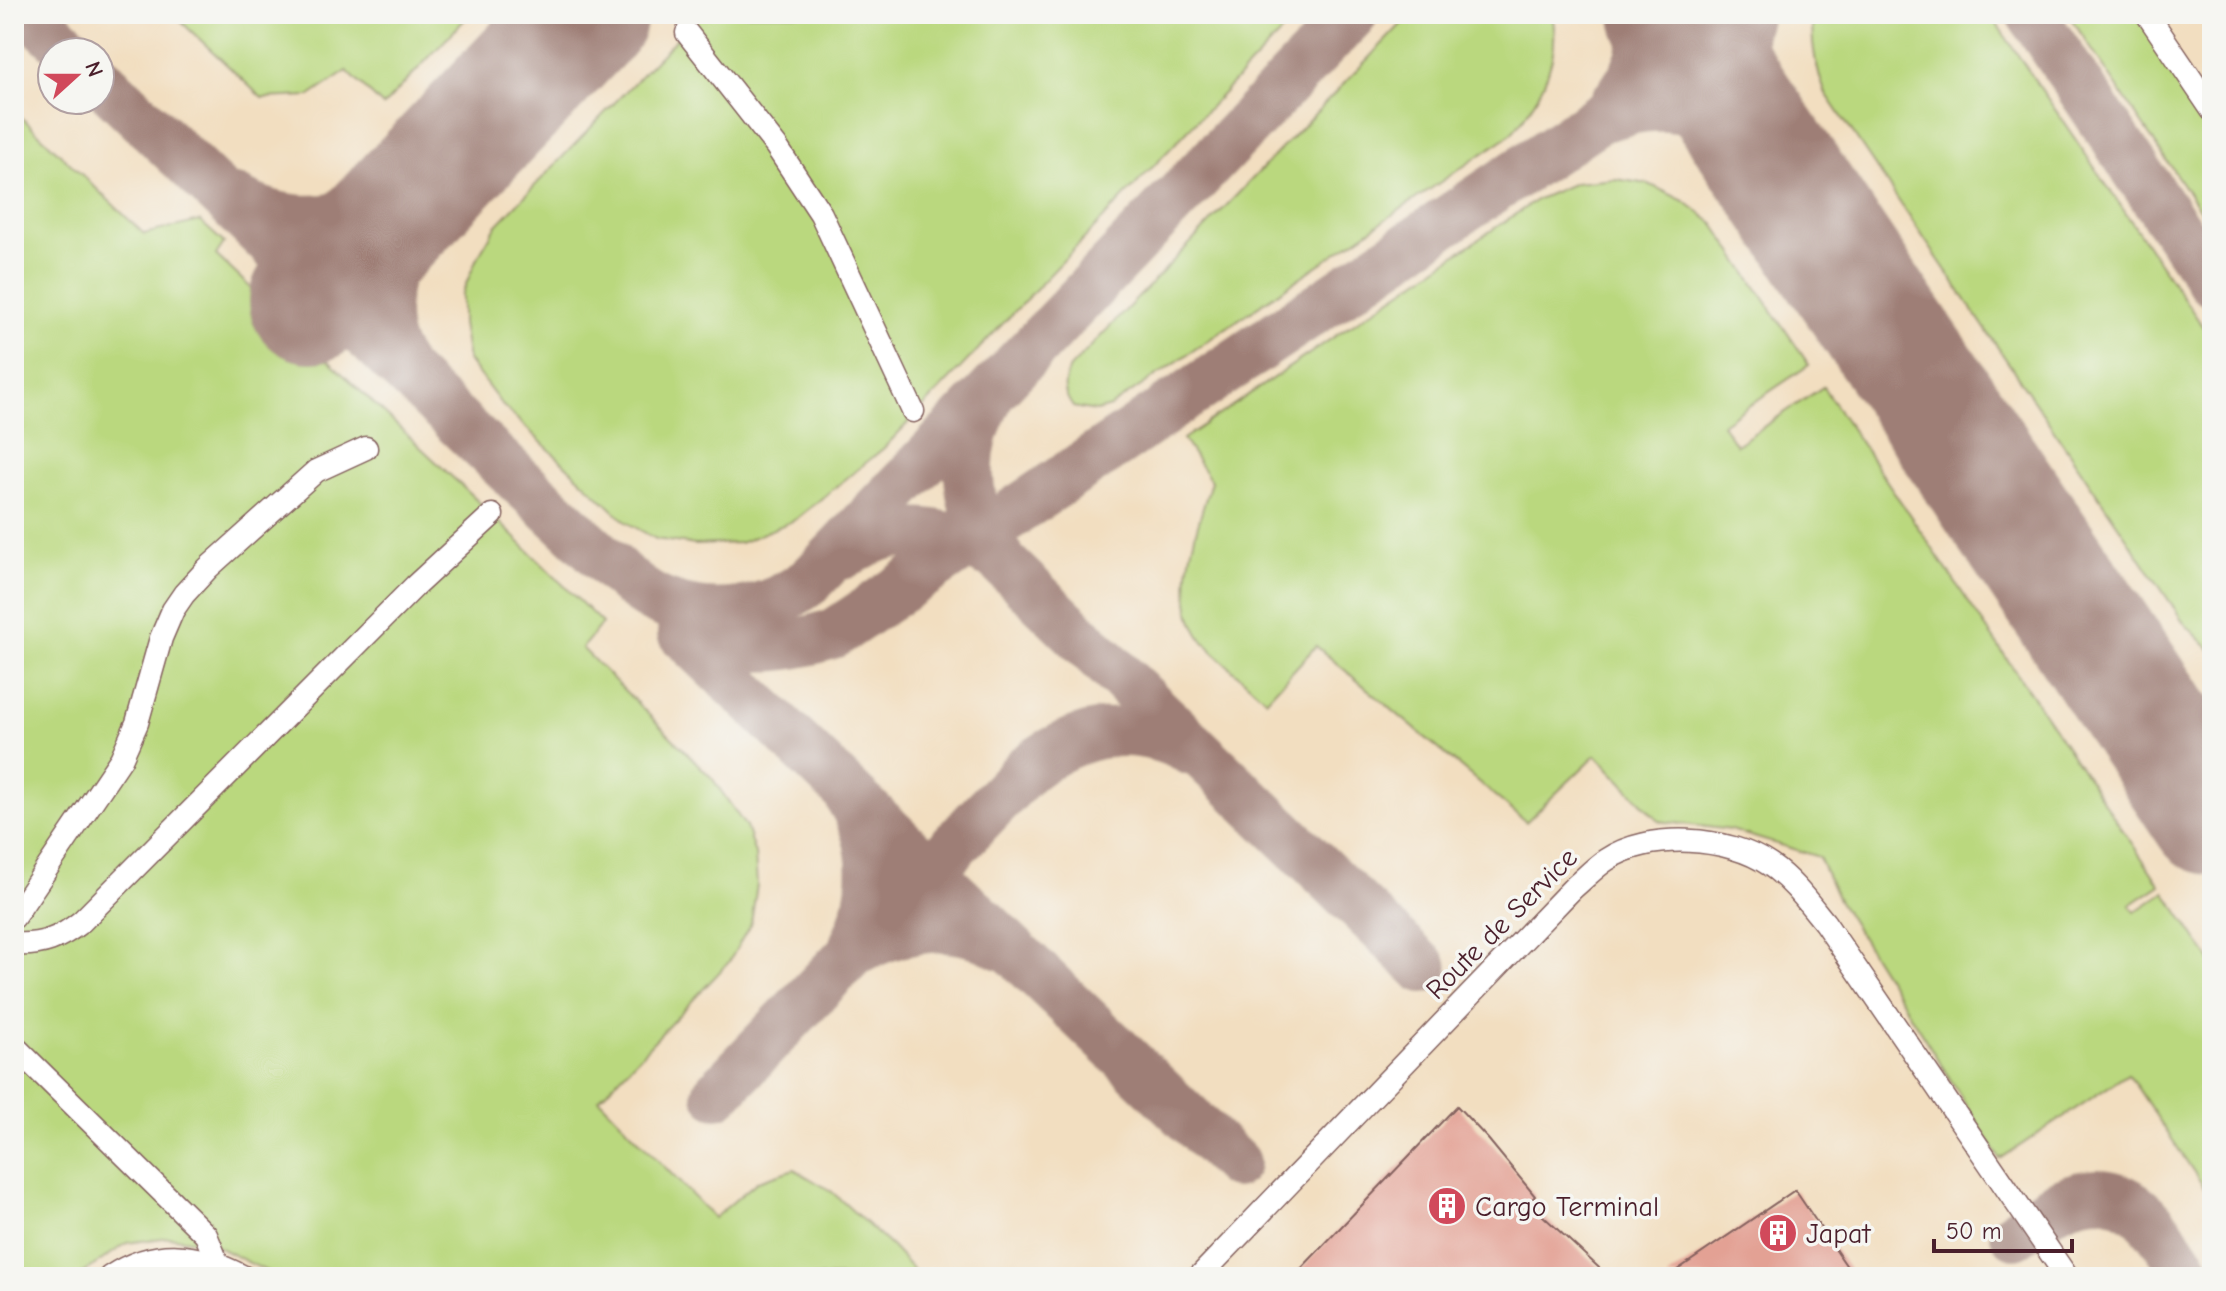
<svg xmlns="http://www.w3.org/2000/svg" width="2226" height="1291" viewBox="0 0 2226 1291" font-family="'Comic Neue',sans-serif">
  <rect width="100%" height="100%" fill="#f6f6f2"/>
  <filter id="ink" filterUnits="userSpaceOnUse"><feTurbulence type="fractalNoise" baseFrequency=".0125" numOctaves="2"/><feDisplacementMap in="SourceGraphic" scale="16" xChannelSelector="R" yChannelSelector="G"/><feConvolveMatrix kernelMatrix="1 2 1 2 8 2 1 2 1" color-interpolation-filters="sRGB"/></filter>
  <filter id="wash" filterUnits="userSpaceOnUse"><feTurbulence type="fractalNoise" baseFrequency=".006" numOctaves="4" result="noise"/><feDisplacementMap in="SourceGraphic" scale="32" xChannelSelector="R" yChannelSelector="G"/><feGaussianBlur stdDeviation="1.8" result="paint"/><feColorMatrix in="noise" values="0 0 0 0 0 0 0 0 0 0 0 0 0 0 0 0 0 1.4 0 .05"/><feComposite in="paint" operator="in"/></filter>
  <g filter="url(#wash)">
    <rect width="100%" height="100%" fill="#f2dec0"/>
    <g fill="#bad87e" stroke="#827c54" stroke-width="2">
      <path d="M173 14H470L383 106 347 71 310 96 262 98Z"/>
      <path d="M700 14H1299L884 448 795 520 740 543 695 545 656 539 626 522 502 405 468 360 462 324V294L476 260 496 226Z"/>
      <path d="M1411 14H1552C1562 60 1539 101 1511 134L1110 407 1096 411 1073 407C1063 393 1062 384 1070 368Z"/>
      <path d="M1813 14H1990L2212 340V651L2185 624 1825 92C1815 66 1810 42 1813 14Z"/>
      <path d="M2068 14H2136L2212 127V228Z"/>
      <path d="M14 110 144 234 200 221 224 243 216 255 483 506 602 623 582 648 712 778 746 827 755 854 757 885 751 923 729 962 599 1099 714 1218 758 1181 794 1169 831 1191 892 1247 920 1277H278L210 1243 169 1237 127 1243 77 1277H14Z"/>
      <path d="M1615 179 1649 184 1684 201 1713 223 1809 365 1722 424 1736 445 1823 387 2160 885 2130 905 2135 912 2165 892 2212 962V1199L2128 1074 2000 1159 1837 898 1819 857 1731 830 1659 821 1596 755 1526 822 1316 646 1266 700C1248 682 1216 658 1202 639 1170 594 1198 528 1211 481L1183 439 1538 199 1575 183Z"/>
    </g>
    <g fill="none" stroke-linecap="round" stroke-linejoin="round">
      <g stroke="#9e7e76" stroke-width="50">
        <path d="M32 14 72 52"/>
        <path d="M1747 14C1730 64 1742 106 1765 152"/>
        <path d="M2031 14 2212 282"/>
        <path d="M100 79C240 212 378 349 520 481 546 504 571 528 596 551 616 570 636 592 663 603 714 623 766 614 810 581L1353 14"/>
        <path d="M1614 103C1636 78 1647 47 1646 14"/>
        <path d="M1608 116C1675 92 1727 116 1774 164"/>
        <path d="M234 199C317 245 388 209 453 152"/>
        <path d="M401 366C397 359 391 351 389 344 371 296 406 207 438 170"/>
        <path d="M986 403C957 459 966 515 1004 564L1423 968"/>
        <path d="M842 555C853 550 864 542 876 538 913 526 952 534 986 552"/>
        <path d="M685 627C732 655 785 650 835 633L1592 123 1674 66 1732 14"/>
        <path d="M682 633 1235 1163"/>
        <path d="M2158 732 2188 755 2212 764"/>
        <path d="M851 800C880 847 876 897 854 945"/>
        <path d="M859 949C905 925 957 918 1003 946"/>
        <path d="M717 1094 1027 769C1080 729 1133 719 1192 751"/>
        <path d="M2015 1234C2030 1224 2045 1210 2061 1203 2130 1172 2157 1228 2190 1277"/>
      </g>
      <g stroke="#9e7e76" stroke-width="124">
        <path d="M1672 14 2212 813"/>
        <path d="M311 301 586 14"/>
      </g>
    </g>
    <g id="blocks">
      <g fill="#e3a194">
        <path d="M1457 1106 1488 1139 1535 1196 1529 1203 1609 1277H1293Z"/>
        <path d="M1795 1190 1854 1277H1667Z"/>
      </g>
    </g>
  </g>
  <g filter="url(#ink)">
    <use href="#blocks" fill-opacity="0" stroke="#85625f" stroke-width="2"/>
    <g fill="none" stroke-linecap="round" stroke-linejoin="round">
      <g stroke="#85625f" stroke-width="25">
        <g id="minor">
          <path d="M2147 14 2212 110"/>
          <path d="M687 33 776 146 821 214 913 411"/>
          <path d="M14 917 121 759 137 723 161 638 173 610 184 594 208 568 316 471 366 448"/>
          <path d="M14 944C42 946 61 938 82 921L415 586 492 515"/>
          <path d="M14 1046 206 1235 217 1262"/>
          <path d="M110 1277C155 1247 197 1252 244 1277"/>
          <path d="M1199 1277 1573 888C1584 879 1594 868 1606 860 1648 831 1729 836 1770 865 1792 880 1808 902 1825 923L2067 1277"/>
        </g>
      </g>
      <use href="#minor" stroke="#fff" stroke-width="22"/>
    </g>
  </g>
  <defs>
    <g id="building-disc" transform="scale(2)"><circle r="9.5" fill="#d1495b" stroke="#f6f6f2"/><path d="M-4-6H4V6H1V3H-1V6H-4ZM-2.5-4.3h1.7v1.8h-1.7ZM.8-4.3h1.7v1.8H.8ZM-2.5-1h1.7V.8h-1.7ZM.8-1h1.7V.8H.8Z" fill="#fff"/></g>
  </defs>
  <g fill-rule="evenodd">
    <use href="#building-disc" x="1447" y="1206"/>
    <use href="#building-disc" x="1778" y="1233"/>
  </g>
  <g text-anchor="middle" stroke-width="7" stroke-linejoin="round" paint-order="stroke">
    <g font-size="28" fill="#4a1f2b" stroke="#f6f6f2">
      <text transform="translate(1501 923) rotate(-45)" y="10">Route de Service</text>
    </g>
    <g font-size="28" fill="#4a1f2b" stroke="#f6f6f2" text-anchor="start">
      <text x="1475" y="1216">Cargo Terminal</text>
      <text x="1806" y="1243">Japat</text>
    </g>
  </g>
  <rect width="2226" height="1291" fill="none" stroke="#f6f6f2" stroke-width="48"/>
  <g transform="translate(76 76) rotate(69)"><circle r="38" fill="#f6f6f2" stroke="#b1a0a2" stroke-width="2"/>
  <path d="M0-6L14 30L0 20L-14 30Z" fill="#d1495b"/>
  <text y="-12" font-size="22" font-weight="bold" text-anchor="middle" fill="#4a1f2b">N</text>
  </g>
  <path d="M1934 1239v12h138v-12" fill="none" stroke="#4a1f2b" stroke-width="4"/>
  <text x="1946" y="1239" font-size="24" fill="#4a1f2b" stroke="#f6f6f2" stroke-width="6" paint-order="stroke">50 m</text>
</svg>
